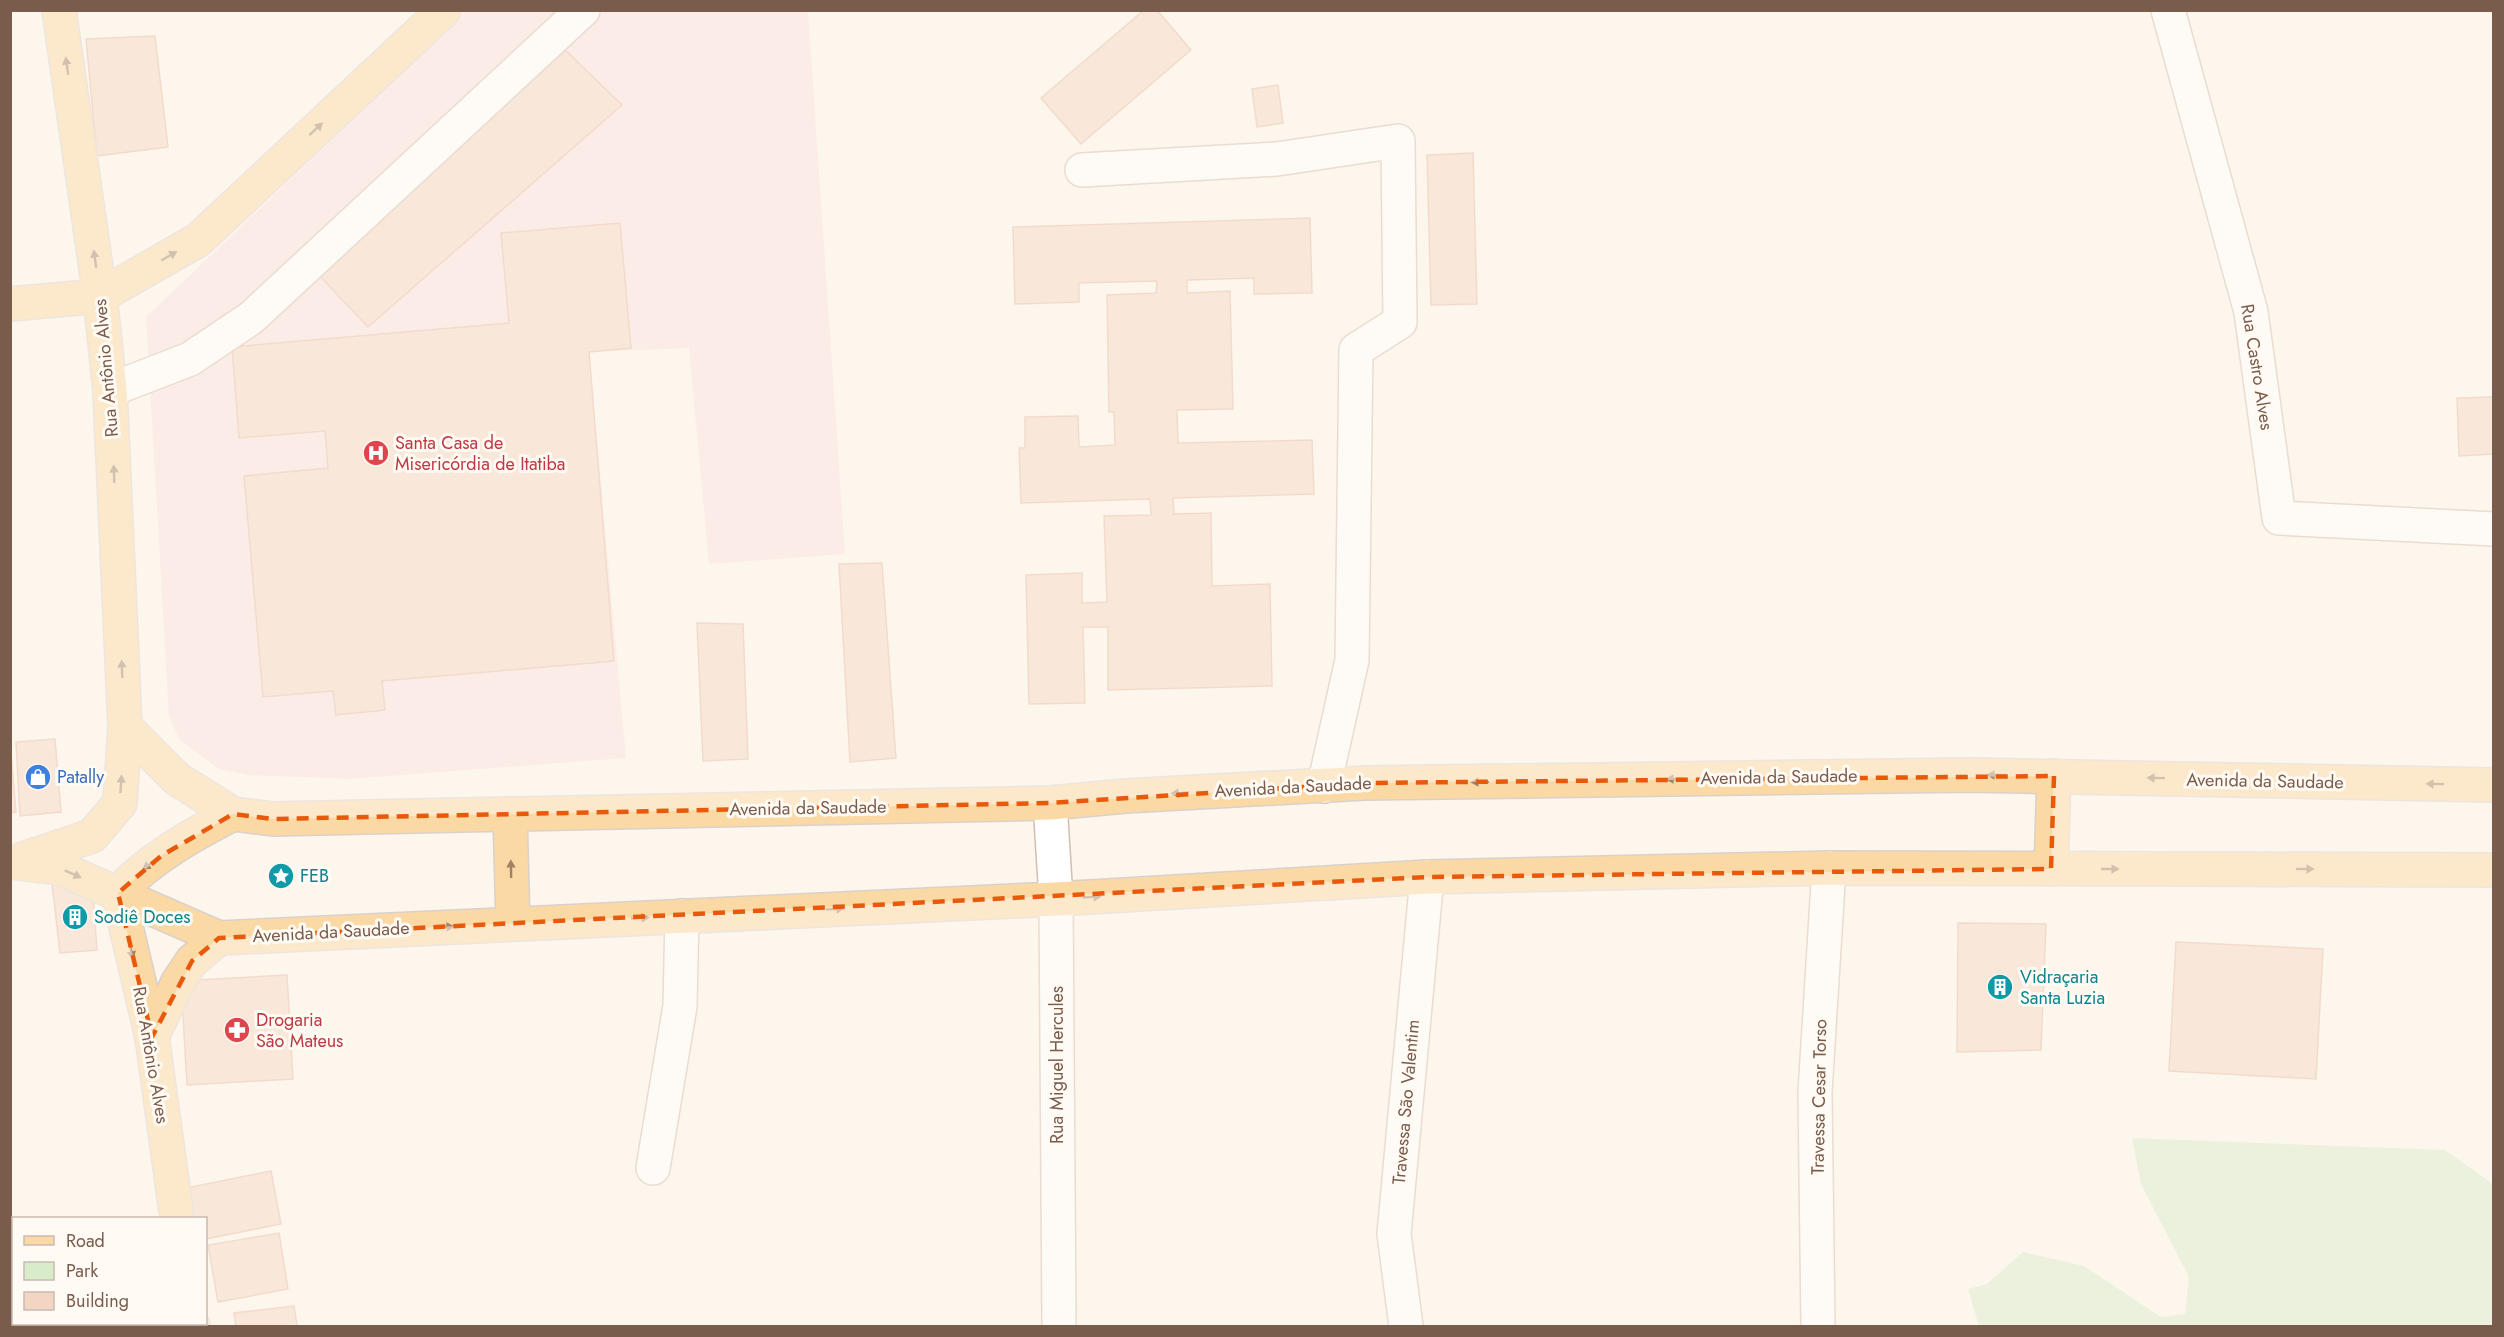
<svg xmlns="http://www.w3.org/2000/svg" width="2504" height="1337" viewBox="0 0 2504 1337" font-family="Jost,sans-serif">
  <rect width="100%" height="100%" fill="#fdf6ec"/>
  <path fill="#fbdfe3" d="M467 11H808L845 554 709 564 689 348 589 352 626 758 350 779 248 775 219 769 180 740 169 717 146 317Z"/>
  <path fill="#d8ecc9" d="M2132 1138 2445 1150 2493 1184V1326H1979L1968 1289 1987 1284 2023 1252 2084 1266 2161 1317 2185 1314 2189 1277 2141 1184Z"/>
  <g fill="#f3d5c3" stroke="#e6bba3" stroke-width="1.5">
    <path d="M1144 10H1157L1191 50 1081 144 1041 98Z"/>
    <path d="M155 36 168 147 97 156 86 39Z"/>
    <path d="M559 44 622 105 368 327 313 269Z"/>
    <path d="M1278 85 1283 123 1257 127 1252 89Z"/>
    <path d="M1473 153 1477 304 1431 305 1427 155Z"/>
    <path d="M1310 218 1312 293 1254 294V278L1187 280V293L1230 291 1233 409 1177 410 1178 443 1312 440 1314 494 1173 498 1174 514 1211 513 1212 586 1270 584 1272 686 1108 690V627H1083L1085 703 1029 704 1026 575 1082 573V603L1107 602 1104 516 1151 515 1150 499 1021 503 1019 448H1025V417L1078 416 1079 447 1115 445 1114 412H1109L1107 295 1156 293 1157 281 1079 283V302L1015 304 1013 227Z"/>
    <path d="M620 223 631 348 589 352 614 661 382 681 385 710 336 715 333 691 263 697 244 476 328 468 325 431 239 438 232 347 509 323 501 233Z"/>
    <path d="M2494 397V454L2459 456 2457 398Z"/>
    <path d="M882 563 896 758 850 762 839 564Z"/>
    <path d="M697 623 743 624 748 759 703 761Z"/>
    <path d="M55 739 61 812 20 816 16 742Z"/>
    <path d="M10 741 16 812 10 813Z"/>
    <path d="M92 882 97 950 60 953 52 884Z"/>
    <path d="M1958 923 2046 924 2041 1050 1957 1052Z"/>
    <path d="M2176 942 2323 949 2316 1079 2169 1071Z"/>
    <path d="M287 975 293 1079 187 1085 181 981Z"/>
    <path d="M271 1171 281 1224 206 1239V1218H192L186 1188Z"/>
    <path d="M279 1233 288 1289 218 1302 208 1245Z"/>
    <path d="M294 1306 297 1326H236L234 1313Z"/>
  </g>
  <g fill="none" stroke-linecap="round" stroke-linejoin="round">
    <g stroke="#d1beb0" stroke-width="36">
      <g id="minor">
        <path d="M2168 10 2251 312 2279 518 2494 529"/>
        <path d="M1082 170 1277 159 1398 141 1400 322 1356 350 1352 660 1324 786"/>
        <path d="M110 390 190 359 251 318 583 10"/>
        <path d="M1050 803 1056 899 1059 1326"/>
        <path d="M653 1168 680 1006 682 916"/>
        <path d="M1406 1326 1394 1234 1427 877"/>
        <path d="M1818 1326 1815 1092 1829 868"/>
      </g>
    </g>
    <g stroke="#dad1cd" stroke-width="36">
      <g id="major">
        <path d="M10 304 100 296 198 240 444 10"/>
        <path d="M125 727 177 779 233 814 273 819 1050 803 1126 796 1365 783 1971 775 2494 785"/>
        <path d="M510 814 513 924"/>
        <path d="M23 859 92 836 120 803 125 727 110 390 100 296 59 10"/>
        <path d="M10 862 59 868 219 938 1056 899 1427 877 1829 868 2494 870"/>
        <path d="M2051 869 2054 776"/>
        <path d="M152 1037 178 982 192 961 219 938"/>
        <path d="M177 1218 152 1037 118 893C149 859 192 835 233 814"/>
        <path d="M192 1324 193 1326"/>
      </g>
    </g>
    <use href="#minor" stroke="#fff" stroke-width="33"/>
    <use href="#major" stroke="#fbd9a5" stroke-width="33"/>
  </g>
  <defs><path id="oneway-solid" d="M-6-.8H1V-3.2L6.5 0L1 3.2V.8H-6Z" transform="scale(1.5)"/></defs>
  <g fill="#a18267">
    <use href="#oneway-solid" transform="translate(67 66) rotate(-98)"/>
    <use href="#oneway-solid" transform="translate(316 129) rotate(-43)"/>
    <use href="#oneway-solid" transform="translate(169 256) rotate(-30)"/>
    <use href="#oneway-solid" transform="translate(95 259) rotate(-98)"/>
    <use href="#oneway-solid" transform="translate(114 474) rotate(-92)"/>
    <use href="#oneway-solid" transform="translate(122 669) rotate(-92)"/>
    <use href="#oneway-solid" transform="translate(1996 775) rotate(-179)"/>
    <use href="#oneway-solid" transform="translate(2156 778) rotate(-179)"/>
    <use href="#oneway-solid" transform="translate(1675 779) rotate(179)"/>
    <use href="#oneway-solid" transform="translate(1480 782) rotate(179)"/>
    <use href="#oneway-solid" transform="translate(121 784) rotate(-86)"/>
    <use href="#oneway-solid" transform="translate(2435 784) rotate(-179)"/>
    <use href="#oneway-solid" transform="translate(1180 793) rotate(177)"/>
    <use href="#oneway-solid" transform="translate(150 864) rotate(144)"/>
    <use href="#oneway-solid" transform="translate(511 869) rotate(-91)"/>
    <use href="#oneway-solid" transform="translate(2110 869)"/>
    <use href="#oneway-solid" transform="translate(2305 869)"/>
    <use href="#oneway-solid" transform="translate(73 874) rotate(24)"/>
    <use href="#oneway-solid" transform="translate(1092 897) rotate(-3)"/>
    <use href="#oneway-solid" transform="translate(835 909) rotate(-3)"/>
    <use href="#oneway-solid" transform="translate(640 918) rotate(-3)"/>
    <use href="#oneway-solid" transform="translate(445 927) rotate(-3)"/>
    <use href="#oneway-solid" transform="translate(131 950) rotate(77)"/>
  </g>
  <path d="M0 0H2504V1337H0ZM2054 776 2051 869 1427 877 219 938 192 961 152 1037 118 893 161 856 233 814 273 819 1050 803 1365 783Z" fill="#fdf6ec" fill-opacity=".55" fill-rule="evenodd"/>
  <path fill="none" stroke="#e8590c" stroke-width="4.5" stroke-dasharray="12 8" stroke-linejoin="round" d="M2054 776 2051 869 1427 877 219 938 192 961 152 1037 118 893 161 856 233 814 273 819 1050 803 1365 783Z"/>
  <defs>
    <g id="hospital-disc" transform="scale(1.35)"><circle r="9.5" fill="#e0444e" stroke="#fffaf3"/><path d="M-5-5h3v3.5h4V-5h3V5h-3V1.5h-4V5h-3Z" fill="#fff"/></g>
    <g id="shop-disc" transform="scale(1.35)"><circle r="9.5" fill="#3f7fe0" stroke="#fffaf3"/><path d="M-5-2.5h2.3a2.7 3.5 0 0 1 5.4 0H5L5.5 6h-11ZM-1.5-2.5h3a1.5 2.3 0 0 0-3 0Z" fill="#fff"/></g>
    <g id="sight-disc" transform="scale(1.35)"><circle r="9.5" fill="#0f9aa8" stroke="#fffaf3"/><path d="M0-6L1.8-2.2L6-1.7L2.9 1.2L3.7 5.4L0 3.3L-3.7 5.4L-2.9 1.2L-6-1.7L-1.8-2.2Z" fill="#fff"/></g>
    <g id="building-disc" transform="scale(1.35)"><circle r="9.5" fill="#0f9aa8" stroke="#fffaf3"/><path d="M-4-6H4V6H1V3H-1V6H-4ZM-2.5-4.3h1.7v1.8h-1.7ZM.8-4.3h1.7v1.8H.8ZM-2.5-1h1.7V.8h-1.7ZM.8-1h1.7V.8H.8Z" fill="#fff"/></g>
    <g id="pharmacy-disc" transform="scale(1.35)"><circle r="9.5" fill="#e0444e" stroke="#fffaf3"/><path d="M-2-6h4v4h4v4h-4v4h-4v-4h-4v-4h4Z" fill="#fff"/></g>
  </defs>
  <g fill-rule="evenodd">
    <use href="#hospital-disc" x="376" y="453"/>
    <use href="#shop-disc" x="38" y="777"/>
    <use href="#sight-disc" x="281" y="876"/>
    <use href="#building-disc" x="75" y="917"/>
    <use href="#building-disc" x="2000" y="987"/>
    <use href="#pharmacy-disc" x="237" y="1030"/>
  </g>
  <g text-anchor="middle" stroke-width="6" stroke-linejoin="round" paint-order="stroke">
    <g font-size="18" fill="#7a5c4d" stroke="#fffaf3">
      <text transform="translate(2257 367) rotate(81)" y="6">Rua Castro Alves</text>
      <text transform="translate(106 368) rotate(-95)" y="6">Rua Antônio Alves</text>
      <text transform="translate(1779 777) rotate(-1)" y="6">Avenida da Saudade</text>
      <text transform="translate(2265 781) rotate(1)" y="6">Avenida da Saudade</text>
      <text transform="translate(1293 787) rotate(-3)" y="6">Avenida da Saudade</text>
      <text transform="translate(808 808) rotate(-1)" y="6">Avenida da Saudade</text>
      <text transform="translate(331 932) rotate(-3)" y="6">Avenida da Saudade</text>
      <text transform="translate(151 1055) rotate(80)" y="6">Rua Antônio Alves</text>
      <text transform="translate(1057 1065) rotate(-90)" y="6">Rua Miguel Hercules</text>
      <text transform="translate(1819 1097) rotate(-89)" y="6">Travessa Cesar Torso</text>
      <text transform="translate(1406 1102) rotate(-85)" y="6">Travessa São Valentim</text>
    </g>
    <g font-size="18" fill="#be3a42" stroke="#fffaf3" text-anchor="start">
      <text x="395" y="449">Santa Casa de<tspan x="395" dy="21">Misericórdia de Itatiba</tspan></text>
      <text x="256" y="1026">Drogaria<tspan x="256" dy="21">São Mateus</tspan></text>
    </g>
    <g font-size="18" fill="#366cbe" stroke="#fffaf3" text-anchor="start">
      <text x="57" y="783">Patally</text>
    </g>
    <g font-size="18" fill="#0d838f" stroke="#fffaf3" text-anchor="start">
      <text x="300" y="882">FEB</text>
      <text x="94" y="923">Sodiê Doces</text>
      <text x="2020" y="983">Vidraçaria<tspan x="2020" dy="21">Santa Luzia</tspan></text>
    </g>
  </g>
  <rect width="2504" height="1337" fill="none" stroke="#7a5c4d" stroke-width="24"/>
  <rect x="12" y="1217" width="195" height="108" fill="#fffaf3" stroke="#cabbb1" stroke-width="1.5"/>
  <rect x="24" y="1236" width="30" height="9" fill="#fbd9a5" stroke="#cabbb1" stroke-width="1.5"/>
  <text x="66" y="1247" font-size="18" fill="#7a5c4d">Road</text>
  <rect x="24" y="1262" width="30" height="18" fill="#d8ecc9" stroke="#cabbb1" stroke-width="1.5"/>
  <text x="66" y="1277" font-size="18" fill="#7a5c4d">Park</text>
  <rect x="24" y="1292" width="30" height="18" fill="#f3d5c3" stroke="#cabbb1" stroke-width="1.5"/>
  <text x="66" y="1307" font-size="18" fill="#7a5c4d">Building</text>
</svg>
